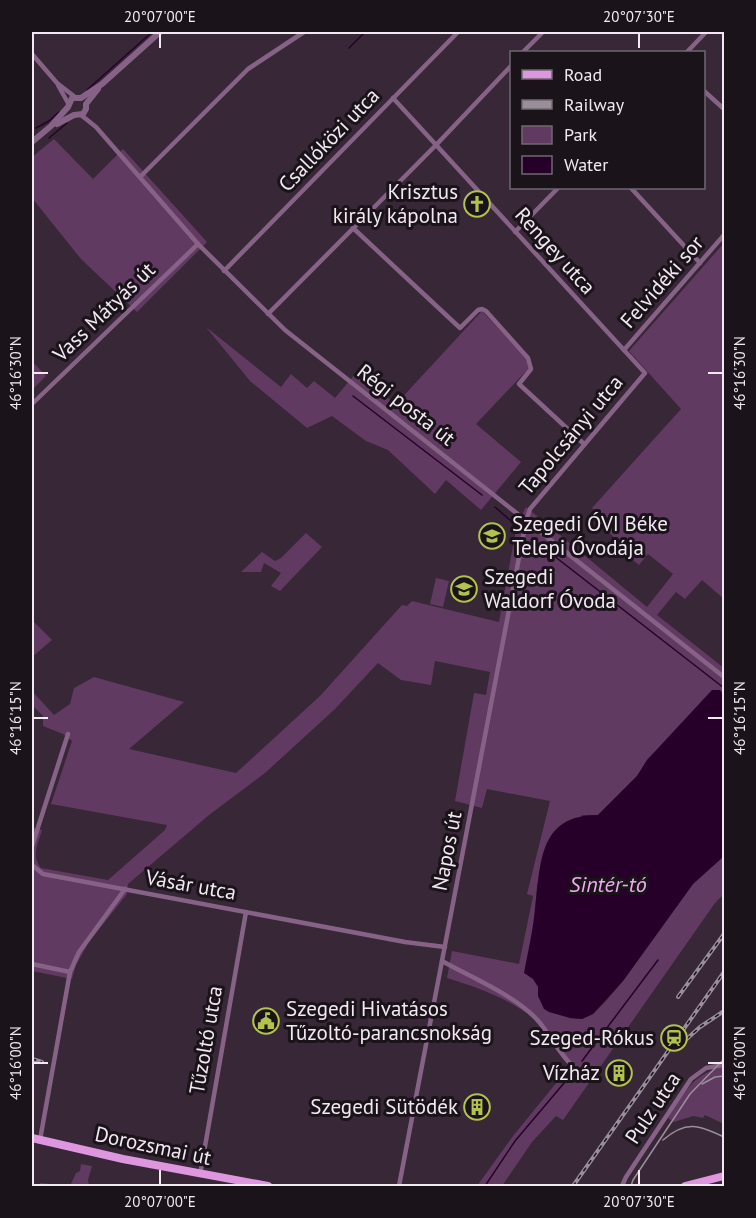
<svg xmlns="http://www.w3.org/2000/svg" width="756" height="1218" viewBox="0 0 756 1218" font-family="'PT Sans',sans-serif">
  <rect width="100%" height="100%" fill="#372737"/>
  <g fill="#613a61">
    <path d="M54 139 93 179 123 149 207 242 137 312 81 259 32 198V157Z"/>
    <path d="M724 243V599L702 580 685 599 676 592 657 615 724 668V695L719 690 647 760 637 776 598 815H582L537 884 533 979 537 986 570 1018 582 1019 593 1014 606 1001 623 981 693 884 724 856V894L715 903 563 1120 556 1116 532 1142 502 1186H477L513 1136 570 1066C559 1051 549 1034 536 1021 514 1000 476 987 447 978L452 951 519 964 533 896 527 894 550 801 487 789 482 808 455 801 474 693 486 695 490 672 435 661 431 685 401 680 378 663 335 709 265 773 209 815 128 884 127 894 89 942 76 965 72 979 32 971V827L42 830C38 844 31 856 41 868L108 880 165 830 167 825 51 804 72 741 63 734 43 726V716L32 705V691L54 715 70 704 74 688 94 677 184 702 129 749 236 773 320 696 402 605 407 606 412 601 499 622 517 524 526 507 647 607 673 574 648 554 639 565 613 544 616 539 598 523 603 518 592 508 681 409 629 351Z"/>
    <path d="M482 311 526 358 529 368 476 424 521 462 481 510 446 480 435 494 388 450 366 441 332 416 307 428 250 381 206 327 281 387 291 374 307 388 314 381 335 398 355 374 396 404Z"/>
    <path d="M32 361 46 376 32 390Z"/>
    <path d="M306 533 322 547 280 591 271 586 281 573 264 563 261 572H241L262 552 275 561 281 558Z"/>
    <path d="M436 578 449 581 443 607 430 604Z"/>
    <path d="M32 620 52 640 32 657Z"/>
    <path d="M719 1068H724V1124L705 1115 703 1118 693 1116 674 1122 668 1118C683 1095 691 1076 719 1068Z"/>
    <path d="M81 1164 92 1166 88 1180 89 1186H35L41 1183 70 1186 76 1173 80 1171Z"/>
  </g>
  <path fill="#270029" d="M712 690H720L724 695V856L693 884 623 981 593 1014 582 1019 570 1018 549 1012 544 1009 538 996V986L533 979 524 973C528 952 533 930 535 909 541 863 538 815 598 815L637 776 647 760Z"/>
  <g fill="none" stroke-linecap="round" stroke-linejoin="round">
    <g stroke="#270029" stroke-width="1.5">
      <path d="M349 48 365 32"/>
      <path d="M87 90 152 32"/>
      <path d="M36 128 49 121 59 112"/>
      <path d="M49 138 67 123"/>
      <path d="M353 396 482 495"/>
      <path d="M495 507 511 521"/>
      <path d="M549 552 724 688"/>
      <path d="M582 1061 658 960"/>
      <path d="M485 1186 515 1141 570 1076"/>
    </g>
    <g stroke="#866386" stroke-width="4.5">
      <path d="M523 52 543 32"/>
      <path d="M687 52 706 32"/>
      <path d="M32 54 57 83 75 97"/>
      <path d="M58 85 68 103"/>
      <path d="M704 91 724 109"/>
      <path d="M393 98 645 373 530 509 526 521 399 1186"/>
      <path d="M81 115 96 127 198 244 285 330 724 677"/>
      <path d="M140 177 248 69 304 32"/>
      <path d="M631 188 700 263"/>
      <path d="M353 228 460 328 478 310 482 309 486 311 528 358 531 369 519 384 584 444"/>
      <path d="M515 232 558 188"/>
      <path d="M224 271 458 32"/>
      <path d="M268 314 437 144 512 65"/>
      <path d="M624 350 724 235"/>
      <path d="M32 404 198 244"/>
      <path d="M32 846 68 734"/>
      <path d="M32 865 43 874 405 942 445 947"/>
      <path d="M442 961C472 978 519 997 540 1023 551 1037 569 1069 585 1075"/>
      <path d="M32 964 70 972"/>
      <path d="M40 1140 70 972 79 952 125 889"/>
      <path d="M200 1175 246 912"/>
      <path d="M622 1186 626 1177 691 1079 706 1068 724 1065"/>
    </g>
    <g stroke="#866386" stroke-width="6">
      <path d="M57 124 74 115 83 114 86 109V104L98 89"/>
      <path d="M32 142 51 126 68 107 72 98H81L102 84 160 32"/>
    </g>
    <g stroke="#de97df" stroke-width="8">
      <path d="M32 1138 123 1159 268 1186"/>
      <path d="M685 1186 724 1176"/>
    </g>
    <g stroke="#9b8e9b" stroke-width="1.5">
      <path d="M702 1084 715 1077 724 1076"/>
      <path d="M663 1140C686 1120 699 1125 724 1137"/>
      <path d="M631 1186 633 1180 690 1094 724 1059"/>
    </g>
    <g stroke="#9b8e9b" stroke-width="4">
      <g id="rail">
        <path d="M678 997 724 934"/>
        <path d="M680 1045 700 1027 724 1011"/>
        <path d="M32 1059 42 1062"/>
        <path d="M573 1186 724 972"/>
      </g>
    </g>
    <use href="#rail" stroke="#1a131a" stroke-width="1.5" stroke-dasharray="4.5" stroke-linecap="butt"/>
  </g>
  <path fill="none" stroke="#f2e8f2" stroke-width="2" d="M160 33V48M639 33V48M33 373H48M708 373H723M33 718H48M708 718H723M33 1063H48M708 1063H723M160 1170V1185M639 1170V1185"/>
  <defs>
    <g id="church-ring" transform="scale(1.35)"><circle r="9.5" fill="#1a131a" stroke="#b2c24b" stroke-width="1.5"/><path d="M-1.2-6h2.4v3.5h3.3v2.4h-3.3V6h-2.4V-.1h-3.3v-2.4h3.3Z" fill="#b2c24b"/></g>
    <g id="school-ring" transform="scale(1.35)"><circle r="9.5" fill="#1a131a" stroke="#b2c24b" stroke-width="1.5"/><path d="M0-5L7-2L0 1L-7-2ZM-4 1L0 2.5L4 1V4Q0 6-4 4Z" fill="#b2c24b"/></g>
    <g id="civic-ring" transform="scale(1.35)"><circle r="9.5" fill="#1a131a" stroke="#b2c24b" stroke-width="1.5"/><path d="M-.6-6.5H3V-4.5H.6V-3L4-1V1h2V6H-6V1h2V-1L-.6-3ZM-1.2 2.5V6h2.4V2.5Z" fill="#b2c24b"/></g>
    <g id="station-ring" transform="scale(1.35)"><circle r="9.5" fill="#1a131a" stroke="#b2c24b" stroke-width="1.5"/><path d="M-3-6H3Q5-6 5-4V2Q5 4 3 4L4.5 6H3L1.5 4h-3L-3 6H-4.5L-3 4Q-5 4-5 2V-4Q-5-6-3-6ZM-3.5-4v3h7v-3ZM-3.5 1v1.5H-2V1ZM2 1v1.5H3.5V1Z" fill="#b2c24b"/></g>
    <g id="building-ring" transform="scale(1.35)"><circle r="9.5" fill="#1a131a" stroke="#b2c24b" stroke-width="1.5"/><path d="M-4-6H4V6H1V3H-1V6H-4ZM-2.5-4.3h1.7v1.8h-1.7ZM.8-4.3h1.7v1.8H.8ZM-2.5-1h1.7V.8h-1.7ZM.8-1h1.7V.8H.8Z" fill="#b2c24b"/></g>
  </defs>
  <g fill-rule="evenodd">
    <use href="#church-ring" x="477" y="204"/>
    <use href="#school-ring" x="492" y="536"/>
    <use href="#school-ring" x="464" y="589"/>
    <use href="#civic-ring" x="266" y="1021"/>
    <use href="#station-ring" x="674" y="1038"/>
    <use href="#building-ring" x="619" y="1073"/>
    <use href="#building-ring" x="477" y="1107"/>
  </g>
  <g text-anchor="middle" stroke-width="6" stroke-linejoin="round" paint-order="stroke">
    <g font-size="21" fill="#f2e8f2" stroke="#1a131a">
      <text transform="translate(329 140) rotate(-46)" y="7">Csallóközi utca</text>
      <text transform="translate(555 251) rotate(48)" y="7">Rengey utca</text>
      <text transform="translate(662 282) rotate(-49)" y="7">Felvidéki sor</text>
      <text transform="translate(104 312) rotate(-44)" y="7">Vass Mátyás út</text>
      <text transform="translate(406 405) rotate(38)" y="7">Régi posta út</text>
      <text transform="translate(571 435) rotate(-50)" y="7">Tapolcsányi utca</text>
      <text transform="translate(447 851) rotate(-79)" y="7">Napos út</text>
      <text transform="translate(191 885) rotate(10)" y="7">Vásár utca</text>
      <text transform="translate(206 1040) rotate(-80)" y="7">Tűzoltó utca</text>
      <text transform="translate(653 1108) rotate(-56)" y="7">Pulz utca</text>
      <text transform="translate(153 1146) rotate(12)" y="7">Dorozsmai út</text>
    </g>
    <g font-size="21" fill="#f2e8f2" stroke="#1a131a" text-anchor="end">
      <text x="458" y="199">Krisztus<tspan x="458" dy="24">király kápolna</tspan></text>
      <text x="512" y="531" text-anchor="start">Szegedi ÓVI Béke<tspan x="512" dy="24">Telepi Óvodája</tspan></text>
      <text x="484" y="584" text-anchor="start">Szegedi<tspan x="484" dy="24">Waldorf Óvoda</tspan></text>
      <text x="286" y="1016" text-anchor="start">Szegedi Hivatásos<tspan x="286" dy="24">Tűzoltó-parancsnokság</tspan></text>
      <text x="654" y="1045">Szeged-Rókus</text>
      <text x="600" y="1080">Vízház</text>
      <text x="458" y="1114">Szegedi Sütödék</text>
    </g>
    <g font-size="22" font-style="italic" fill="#efabef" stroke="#1a131a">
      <text x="608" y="892">Sintér-tó</text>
    </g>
  </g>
  <rect width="756" height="1218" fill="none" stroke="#1a131a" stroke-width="66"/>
  <rect x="510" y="51" width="195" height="138" fill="#1a131a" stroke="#706870" stroke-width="1.5"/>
  <rect x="522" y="70" width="30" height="9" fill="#de97df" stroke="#706870" stroke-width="1.5"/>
  <text x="564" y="81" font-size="18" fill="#f2e8f2">Road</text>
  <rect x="522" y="100" width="30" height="9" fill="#9b8e9b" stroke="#706870" stroke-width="1.5"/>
  <text x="564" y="111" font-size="18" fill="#f2e8f2">Railway</text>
  <rect x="522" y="126" width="30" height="18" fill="#613a61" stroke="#706870" stroke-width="1.5"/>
  <text x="564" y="141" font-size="18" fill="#f2e8f2">Park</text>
  <rect x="522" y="156" width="30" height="18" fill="#270029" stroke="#706870" stroke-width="1.5"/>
  <text x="564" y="171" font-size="18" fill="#f2e8f2">Water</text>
  <rect x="33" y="33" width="690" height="1152" fill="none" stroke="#f2e8f2" stroke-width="2"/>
  <g font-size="15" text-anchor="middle" fill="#f2e8f2">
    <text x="160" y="22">20°07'00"E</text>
    <text x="639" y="22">20°07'30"E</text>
    <text transform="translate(16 373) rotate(-90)" y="5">46°16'30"N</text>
    <text transform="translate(740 373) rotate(-90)" y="5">46°16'30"N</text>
    <text transform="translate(16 718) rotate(-90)" y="5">46°16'15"N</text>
    <text transform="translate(740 718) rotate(-90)" y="5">46°16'15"N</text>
    <text transform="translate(16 1063) rotate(-90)" y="5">46°16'00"N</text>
    <text transform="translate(740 1063) rotate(-90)" y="5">46°16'00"N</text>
    <text x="160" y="1207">20°07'00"E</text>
    <text x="639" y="1207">20°07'30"E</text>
  </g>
</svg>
